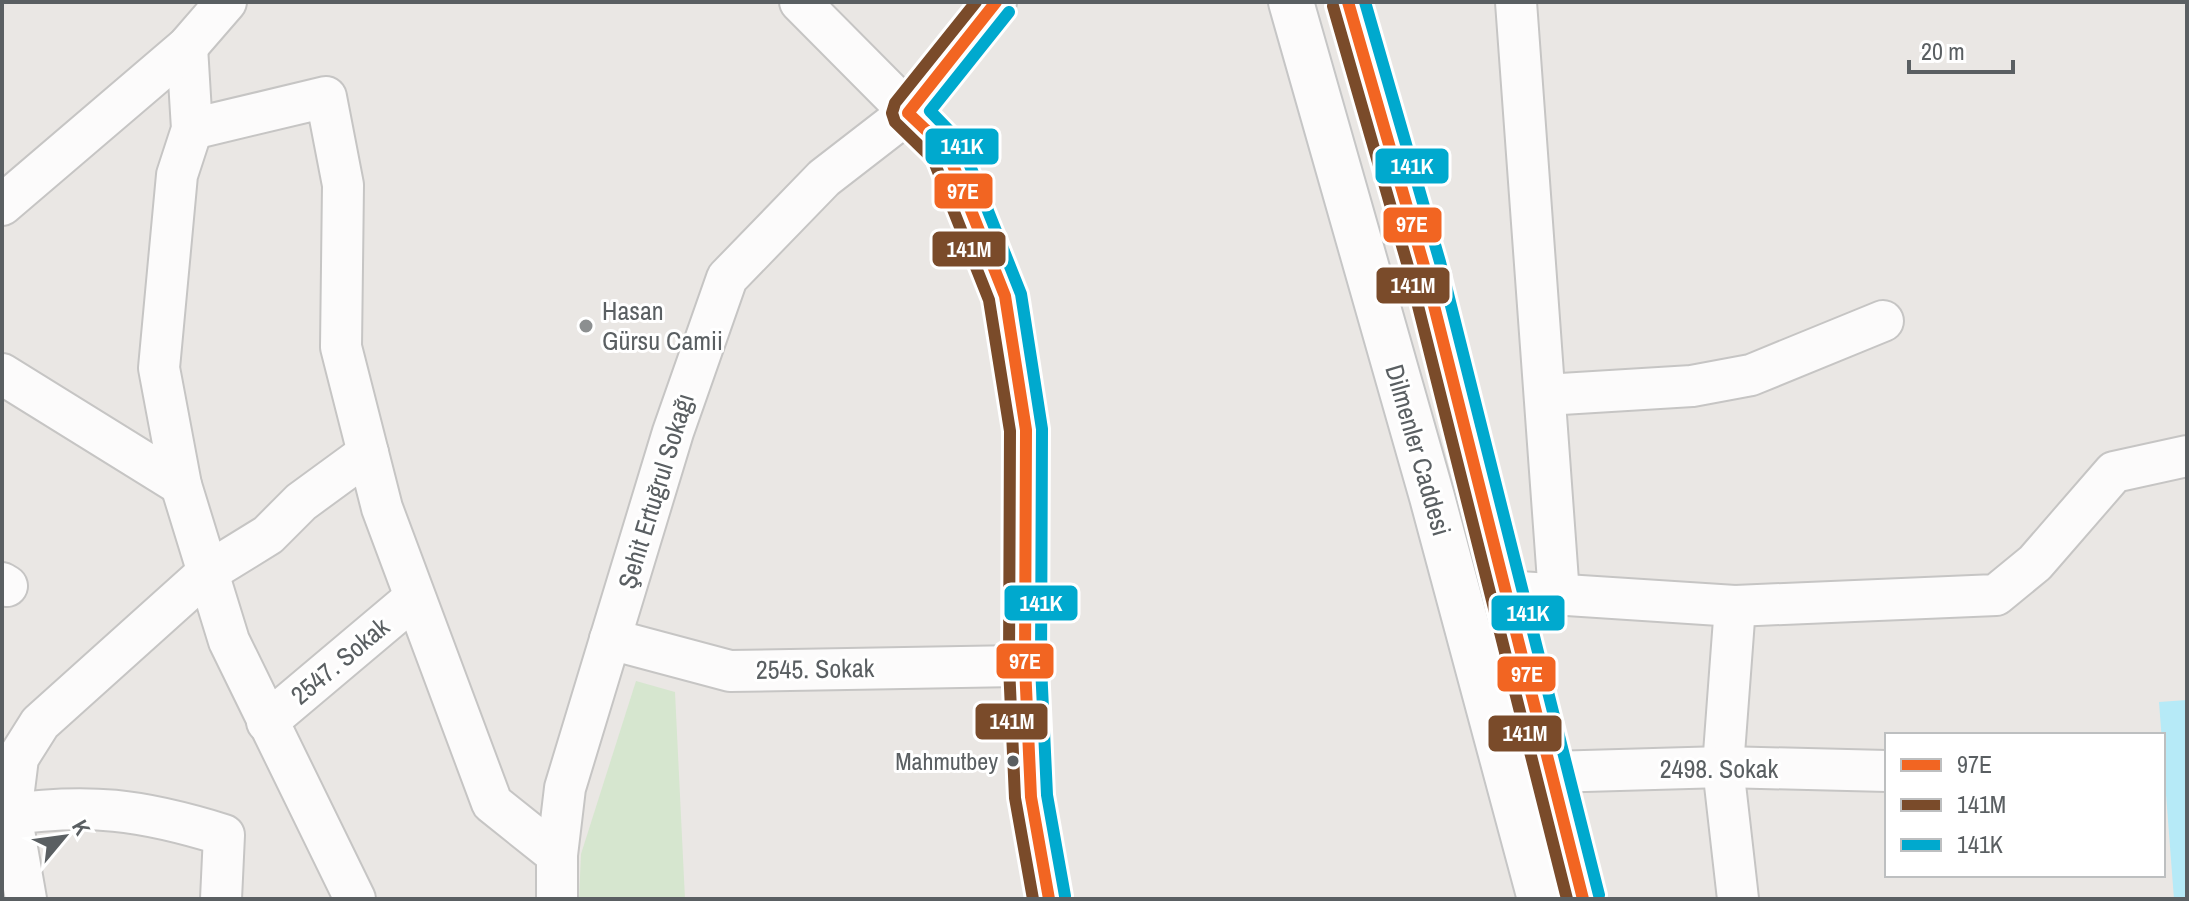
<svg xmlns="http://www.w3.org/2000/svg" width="2189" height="901" viewBox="0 0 2189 901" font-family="'Archivo Narrow',sans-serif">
  <rect width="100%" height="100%" fill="#eae7e4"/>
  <path fill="#d6e6cf" d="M636 681 675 692 685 899H579L581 854Z"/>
  <path fill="#b6eaf7" d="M2187 700V899H2174L2159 702Z"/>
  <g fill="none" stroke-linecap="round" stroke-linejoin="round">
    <g stroke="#c6c5c4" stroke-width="44">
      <g id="street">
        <path d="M800 2 947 150 1005 296 1026 430 1025 666 1031 797 1049 899"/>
        <path d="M1516 2 1559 595"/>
        <path d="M187 47 192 129 177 175 159 368 181 485 229 641 355 899"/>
        <path d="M192 129 326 97 343 185 341 347 382 508 492 803 557 855"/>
        <path d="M2 205 187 47 226 2"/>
        <path d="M2 374 181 485"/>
        <path d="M1545 395 1692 386 1751 375 1883 321"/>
        <path d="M2 583 7 586"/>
        <path d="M1505 591 1735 606 1996 595 2035 563 2114 472 2187 456"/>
        <path d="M1735 606 1723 767 1738 899"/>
        <path d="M610 639 730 671 1025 666"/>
        <path d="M267 722 413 599"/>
        <path d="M1550 772 1723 767 1887 771"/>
        <path d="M2 815C90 803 140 809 224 835L221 899"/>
        <path d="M26 899 11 814 18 758 40 723 208 572 268 535 301 502 368 453"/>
        <path d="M557 899V855L565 788 673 432 727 278 824 178 908 113 996 2"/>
      </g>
    </g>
    <g stroke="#c6c6c6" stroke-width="48">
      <g id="secondary">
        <path d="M1291 2 1432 497 1540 899"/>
        <path d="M1348 2 1424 266 1583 899"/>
      </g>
    </g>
    <use href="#street" stroke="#fcfbfb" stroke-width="40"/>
    <use href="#secondary" stroke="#fcfbfb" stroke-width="44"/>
    <g stroke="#fff" stroke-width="18">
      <g id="bus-1">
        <path d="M996 2 908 113 947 150 1005 296 1026 430 1025 666 1031 797 1049 899"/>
        <path d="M1348 2 1424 266 1583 899"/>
      </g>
    </g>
    <g stroke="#fff" stroke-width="18">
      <g id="bus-2">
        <path d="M976 2 895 103 892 113 895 122 933 159 989 300 1010 431 1009 666 1015 798 1033 899"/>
        <path d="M1333 6 1409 270 1567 899"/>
      </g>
    </g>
    <g stroke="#fff" stroke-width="18">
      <g id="bus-3">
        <path d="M1365 2 1440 262 1599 895"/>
        <path d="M1009 12 930 111 961 143 1021 294 1042 429 1041 666 1047 795 1065 896"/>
      </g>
    </g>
    <use href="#bus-1" stroke="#f26522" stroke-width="12"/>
    <use href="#bus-2" stroke="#7a4b2a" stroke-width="12"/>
    <use href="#bus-3" stroke="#00a9ce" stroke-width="12"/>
  </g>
  <circle fill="#8c8f90" stroke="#fff" stroke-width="3" cx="586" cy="326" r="8"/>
  <circle fill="#5a5f62" stroke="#fff" stroke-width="3" cx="1013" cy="761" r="7"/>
  <g text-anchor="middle" stroke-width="6" stroke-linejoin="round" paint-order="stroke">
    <g font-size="24" fill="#5a5f62" stroke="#fff" text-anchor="end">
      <text x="998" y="770">Mahmutbey</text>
    </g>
    <g font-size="26" fill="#5a5f62" stroke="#fff" text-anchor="start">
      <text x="602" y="320">Hasan<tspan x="602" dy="30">Gürsu Camii</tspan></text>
    </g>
    <g font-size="26" fill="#5a5f62" stroke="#fff">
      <text transform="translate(1418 450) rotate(74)" y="9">Dilmenler Caddesi</text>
      <text transform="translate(656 491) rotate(-73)" y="9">Şehit Ertuğrul Sokağı</text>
      <text transform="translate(340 661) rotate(-40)" y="9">2547. Sokak</text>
      <text transform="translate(815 669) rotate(-1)" y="9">2545. Sokak</text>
      <text x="1719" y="778">2498. Sokak</text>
    </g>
  </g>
  <g stroke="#fff" stroke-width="3">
    <rect x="924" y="127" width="76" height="39" rx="8" fill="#00a9ce"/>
    <rect x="1374" y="147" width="76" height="38" rx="8" fill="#00a9ce"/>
    <rect x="933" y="172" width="61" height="38" rx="8" fill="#f26522"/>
    <rect x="1382" y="206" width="61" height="38" rx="8" fill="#f26522"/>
    <rect x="931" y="230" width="76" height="38" rx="8" fill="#7a4b2a"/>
    <rect x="1375" y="266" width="76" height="39" rx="8" fill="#7a4b2a"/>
    <rect x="1003" y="584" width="76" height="38" rx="8" fill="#00a9ce"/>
    <rect x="1490" y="594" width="76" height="38" rx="8" fill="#00a9ce"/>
    <rect x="995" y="642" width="60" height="38" rx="8" fill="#f26522"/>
    <rect x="1496" y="655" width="61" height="38" rx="8" fill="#f26522"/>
    <rect x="974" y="702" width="75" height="39" rx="8" fill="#7a4b2a"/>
    <rect x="1487" y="714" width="76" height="39" rx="8" fill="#7a4b2a"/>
  </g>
  <g font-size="22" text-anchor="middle" font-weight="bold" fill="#fff">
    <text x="962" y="154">141K</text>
    <text x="1412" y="174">141K</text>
    <text x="963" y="199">97E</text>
    <text x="1412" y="232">97E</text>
    <text x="969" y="257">141M</text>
    <text x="1413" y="293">141M</text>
    <text x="1041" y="611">141K</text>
    <text x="1528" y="621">141K</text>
    <text x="1025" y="669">97E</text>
    <text x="1527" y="682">97E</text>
    <text x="1012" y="729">141M</text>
    <text x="1525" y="741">141M</text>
  </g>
  <rect width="2189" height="901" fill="none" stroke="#5a5f62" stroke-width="8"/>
  <rect x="1885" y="733" width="280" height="144" fill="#ffffff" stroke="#bdbfc0" stroke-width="2"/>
  <rect x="1901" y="759" width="40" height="12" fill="#f26522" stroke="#bdbfc0" stroke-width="2"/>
  <text x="1957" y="773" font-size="24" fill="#5a5f62">97E</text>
  <rect x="1901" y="799" width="40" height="12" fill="#7a4b2a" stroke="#bdbfc0" stroke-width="2"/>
  <text x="1957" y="813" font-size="24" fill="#5a5f62">141M</text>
  <rect x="1901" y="839" width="40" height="12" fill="#00a9ce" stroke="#bdbfc0" stroke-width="2"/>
  <text x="1957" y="853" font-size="24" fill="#5a5f62">141K</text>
  <g transform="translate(64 837) rotate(61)" stroke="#ffffff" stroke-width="6" paint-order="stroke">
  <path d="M0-6L14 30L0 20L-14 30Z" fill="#5a5f62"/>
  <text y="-12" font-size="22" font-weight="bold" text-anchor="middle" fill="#5a5f62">K</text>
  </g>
  <path d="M1909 60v12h104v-12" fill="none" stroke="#5a5f62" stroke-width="4"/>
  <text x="1921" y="60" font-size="24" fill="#5a5f62" stroke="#ffffff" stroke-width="6" paint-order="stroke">20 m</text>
</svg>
